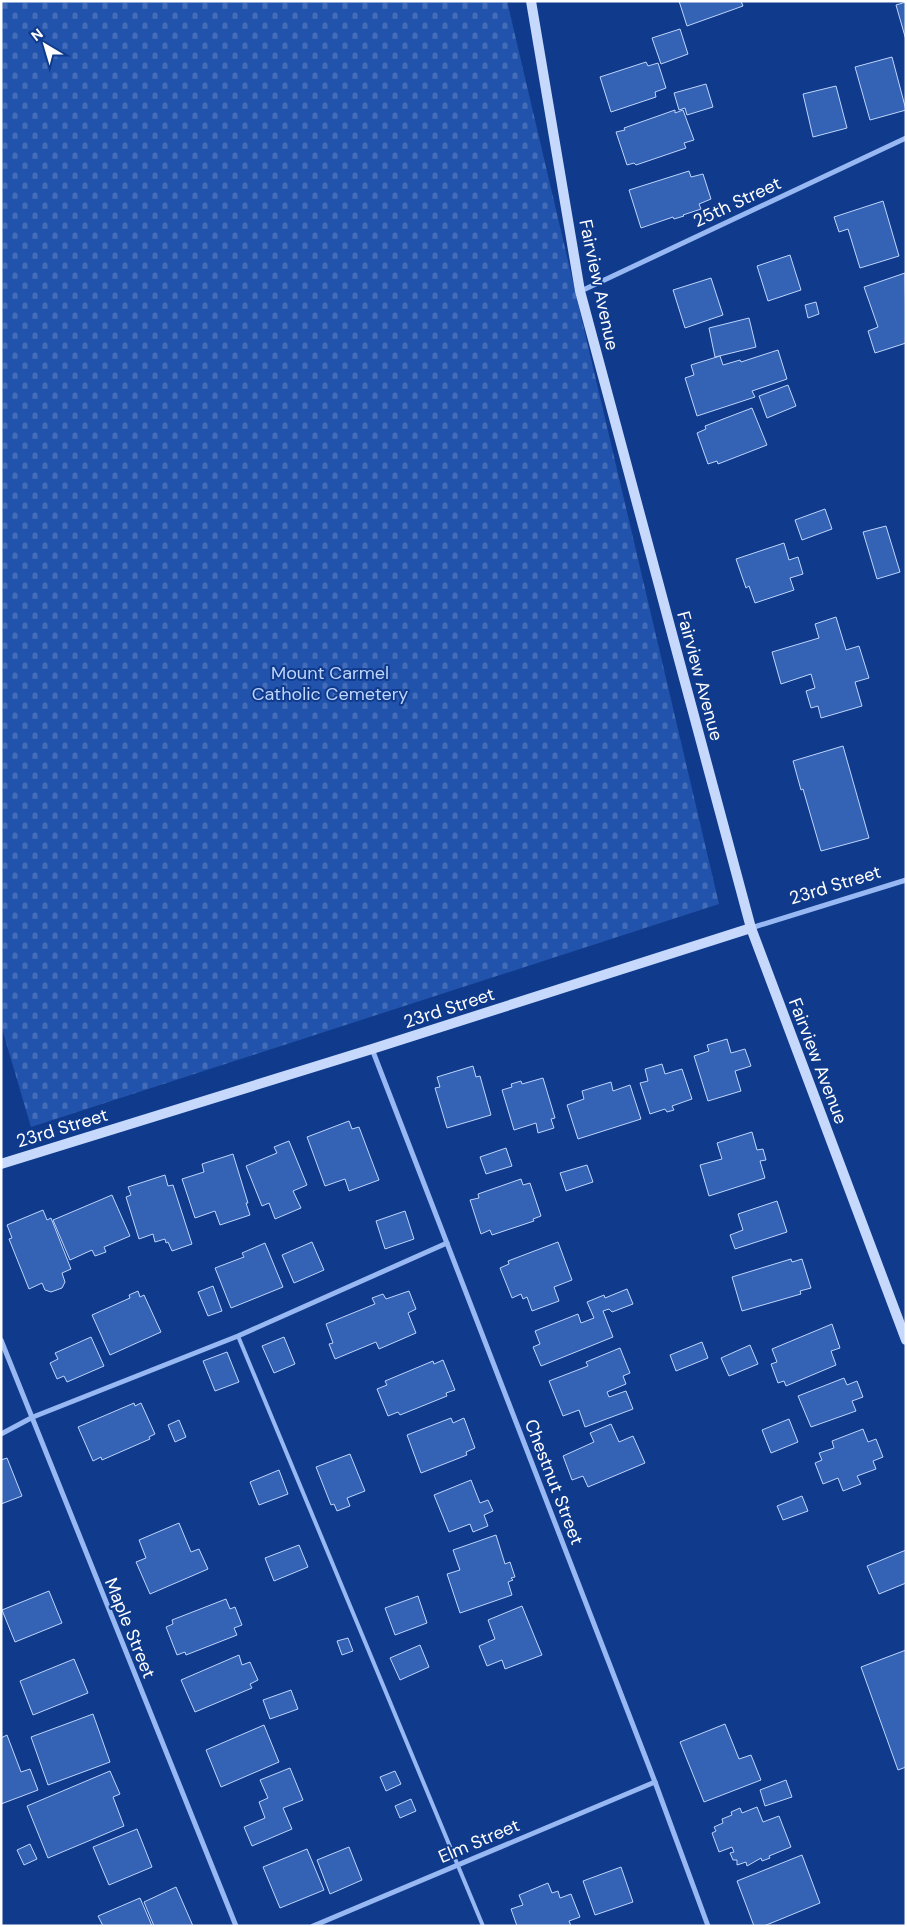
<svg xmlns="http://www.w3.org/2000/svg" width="907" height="1927" viewBox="0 0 907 1927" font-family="'DM Sans',sans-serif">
  <defs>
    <pattern id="cemetery-stones" width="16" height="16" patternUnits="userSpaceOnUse" patternTransform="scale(1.25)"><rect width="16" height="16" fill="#2253ac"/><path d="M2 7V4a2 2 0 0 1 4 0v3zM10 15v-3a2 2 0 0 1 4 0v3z" fill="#436db8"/></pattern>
  </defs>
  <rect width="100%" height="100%" fill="#103b8c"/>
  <path fill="url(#cemetery-stones)" d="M1 1H507L719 904 31 1127 1 1025Z"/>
  <g fill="#3462b4" stroke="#bed5fd">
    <path d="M679 1H741L743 6 687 26Z"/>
    <path d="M906 2V40L896 5Z"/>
    <path d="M680 29 688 54 661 64 652 38Z"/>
    <path d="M892 57 906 110 870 120 855 67Z"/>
    <path d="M646 62 648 66 658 63 666 88 655 92 656 97 611 112 600 77Z"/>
    <path d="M706 84 713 107 687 115 685 108 679 110 674 93Z"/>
    <path d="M836 86 847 128 813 137 803 94Z"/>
    <path d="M675 110V113L683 110 694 140 684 143 686 148 636 165 634 163 627 165 616 132 625 130 624 128Z"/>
    <path d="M689 171 691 177 703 174 711 199 699 204 701 209 683 215 684 216 674 219 673 217 641 228 629 190Z"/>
    <path d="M883 201 899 256 860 268 848 229 839 232 834 217Z"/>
    <path d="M790 255 801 290 768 301 757 266Z"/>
    <path d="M905 273 906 343 875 353 868 331 878 327 864 287Z"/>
    <path d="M711 278 723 315 685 328 673 290Z"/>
    <path d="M816 302 819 314 808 318 805 305Z"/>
    <path d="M749 318 756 347 715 357 709 328Z"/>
    <path d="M778 350 787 379 752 391 755 397 697 416 685 378 694 375 691 365 720 356 723 365 740 360 741 362Z"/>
    <path d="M788 385 796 406 767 418 759 396Z"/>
    <path d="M752 408 767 445 718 464 717 461 708 464 697 433 706 429 705 426Z"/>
    <path d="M825 509 832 529 802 540 795 520Z"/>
    <path d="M886 526 900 572 877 579 863 532Z"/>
    <path d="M784 543 789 560 798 557 803 574 790 578 794 590 755 603 749 586 746 588 736 559Z"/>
    <path d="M836 617 846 650 859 646 869 678 855 682 862 706 821 718 818 706 811 708 806 691 815 688 811 674 781 684 772 652 819 638 815 624Z"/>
    <path d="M843 746 869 838 821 851 803 789 801 790 793 761Z"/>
    <path d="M727 1039 731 1053 745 1049 751 1066 735 1071 741 1091 708 1101 694 1056 709 1051 707 1045Z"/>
    <path d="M662 1064 665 1074 682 1069 692 1099 672 1106 674 1110 667 1112 665 1109 650 1114 640 1083 648 1081 645 1069Z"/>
    <path d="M473 1066 476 1077 480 1076 491 1115 447 1128 435 1088 440 1087 437 1077Z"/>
    <path d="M543 1078 555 1118 551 1119 554 1128 538 1133 536 1123 514 1130 502 1090 512 1087 511 1084 521 1081 522 1084Z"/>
    <path d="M611 1082 613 1091 630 1085 641 1119 578 1139 567 1105 584 1099 582 1091Z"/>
    <path d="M349 1121 352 1129 359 1127 379 1180 349 1191 345 1179 325 1186 307 1137Z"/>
    <path d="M752 1132 757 1150 763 1149 766 1160 760 1161 765 1178 709 1196 700 1165 722 1159 717 1143Z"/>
    <path d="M289 1141 307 1185 293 1191 301 1208 275 1219 269 1203 262 1206 246 1166 277 1153 274 1147Z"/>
    <path d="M506 1148 512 1166 486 1174 480 1157Z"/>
    <path d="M233 1154 248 1203H246L250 1215 220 1225 215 1211 195 1218 182 1179 204 1172 202 1164Z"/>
    <path d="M587 1165 593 1182 566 1191 560 1173Z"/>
    <path d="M165 1175 168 1186 173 1185 192 1244 172 1251 168 1242 166 1243 165 1239 155 1242 153 1234 139 1239 126 1197 131 1195 128 1187Z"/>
    <path d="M521 1179 523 1185 530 1183 541 1216 533 1219 534 1221 492 1235 490 1230 481 1234 470 1200 479 1198 478 1194Z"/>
    <path d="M112 1195 130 1236 104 1247 106 1252 95 1256 92 1250 70 1260 53 1220Z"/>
    <path d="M777 1201 787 1232 735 1249 730 1235 743 1230 738 1214Z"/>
    <path d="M43 1210 47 1220 51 1218 71 1269 62 1273 65 1282 62 1288 51 1292 45 1290 42 1283 29 1289 9 1239 12 1238 7 1225Z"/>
    <path d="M405 1211 414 1239 385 1249 376 1221Z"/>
    <path d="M312 1242 324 1270 294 1283 282 1255Z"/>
    <path d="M558 1242 572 1280 554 1287 559 1301 532 1311 527 1297 523 1299 521 1294 512 1298 500 1268 509 1264 508 1261Z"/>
    <path d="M265 1243 283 1287 231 1308 215 1268 244 1257 242 1253Z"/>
    <path d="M791 1259 792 1262 802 1259 811 1288 800 1291 801 1294 742 1311 732 1277Z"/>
    <path d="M213 1286 222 1311 208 1316 198 1292Z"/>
    <path d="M627 1289 633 1304 612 1312 609 1309 603 1311 613 1337 541 1366 533 1347 540 1344 535 1331 578 1314 581 1323 594 1318 587 1302 604 1295 605 1298Z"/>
    <path d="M138 1291 140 1297 144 1295 161 1332 110 1355 92 1315 130 1298 129 1295Z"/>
    <path d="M409 1291 416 1309 408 1313 416 1333 379 1349 376 1342 335 1359 329 1344 333 1343 326 1324 375 1304 372 1298 383 1294 386 1299Z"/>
    <path d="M832 1324 840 1348 831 1351 836 1365 786 1386 784 1381 778 1383 771 1364 777 1362 772 1349Z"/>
    <path d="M91 1337 104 1366 67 1382 64 1376 57 1379 50 1363 58 1359 55 1353Z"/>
    <path d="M284 1337 295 1364 274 1373 262 1346Z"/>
    <path d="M702 1342 708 1358 676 1371 670 1355Z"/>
    <path d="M750 1345 758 1364 729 1376 721 1358Z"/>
    <path d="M620 1348 630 1373 623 1376 626 1384 607 1392 609 1397 626 1391 633 1409 585 1427 579 1410 563 1416 549 1381 588 1366 586 1362Z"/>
    <path d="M227 1352 239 1382 215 1391 203 1361Z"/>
    <path d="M443 1360 455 1390 446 1393 447 1396 400 1415 398 1412 388 1416 377 1389 387 1385 385 1381 433 1361 434 1364Z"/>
    <path d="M844 1378 847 1385 857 1381 863 1397 852 1401 856 1411 811 1427 798 1396Z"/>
    <path d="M134 1403 135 1406 141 1403 155 1434 149 1437 150 1439 102 1460 101 1457 93 1461 78 1427Z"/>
    <path d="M451 1418 453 1423 464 1418 475 1448 466 1452 467 1455 421 1473 407 1435Z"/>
    <path d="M789 1419 798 1442 771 1453 762 1430Z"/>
    <path d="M179 1420 186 1437 175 1442 168 1425Z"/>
    <path d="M611 1424 619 1442 633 1436 645 1463 588 1487 583 1476 572 1480 563 1456 594 1442 590 1433Z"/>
    <path d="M863 1429 868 1442 876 1439 883 1457 873 1461 876 1469 857 1476 861 1484 843 1491 838 1478 823 1484 815 1463 822 1460 819 1453 834 1448 832 1441Z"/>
    <path d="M350 1454 365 1491 347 1498 350 1506 337 1511 334 1504 331 1505 316 1467Z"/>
    <path d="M7 1458 22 1496 1 1504V1460Z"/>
    <path d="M279 1470 288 1494 259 1505 250 1482Z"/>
    <path d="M471 1480 480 1503 488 1500 493 1511 484 1515 488 1526 473 1532 470 1524 449 1532 434 1495Z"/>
    <path d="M802 1496 808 1511 783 1520 777 1506Z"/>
    <path d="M179 1523 191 1552 199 1549 208 1569 150 1594 136 1562 146 1558 139 1540Z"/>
    <path d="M496 1535 505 1564 510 1562 515 1577 511 1578 513 1580 508 1582 512 1595 460 1613 447 1574 460 1570 453 1550Z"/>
    <path d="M299 1545 308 1567 274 1581 265 1558Z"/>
    <path d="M906 1550V1583L879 1594 867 1566Z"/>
    <path d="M49 1591 62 1623 15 1642 2 1610Z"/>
    <path d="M418 1596 427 1623 395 1635 385 1608Z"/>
    <path d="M226 1599 230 1609 235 1607 242 1625 234 1628 237 1635 186 1655 185 1652 177 1655 166 1627 173 1624 172 1620Z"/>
    <path d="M522 1606 542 1655 505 1669 502 1660 487 1666 479 1646 495 1639 488 1620Z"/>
    <path d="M348 1638 353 1651 342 1655 337 1641Z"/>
    <path d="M420 1645 429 1667 400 1680 390 1658Z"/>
    <path d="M906 1650V1767L898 1770 861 1667Z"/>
    <path d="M239 1655 242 1665 250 1662 258 1680 250 1684 252 1688 195 1712 181 1680Z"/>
    <path d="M74 1659 88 1693 33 1715 20 1681Z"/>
    <path d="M291 1690 298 1709 270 1719 263 1700Z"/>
    <path d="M93 1714 110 1762 48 1785 31 1737Z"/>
    <path d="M725 1724 739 1759 751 1755 761 1780 704 1802 680 1742Z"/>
    <path d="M264 1725 279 1762 221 1787 206 1750Z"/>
    <path d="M7 1735 21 1772 30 1769 38 1790 1 1804V1738Z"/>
    <path d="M290 1768 303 1800 283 1808 292 1829 252 1846 244 1827 265 1818 259 1802 268 1798 260 1780Z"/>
    <path d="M110 1771 120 1794 113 1797 124 1826 48 1858 27 1806Z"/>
    <path d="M395 1771 401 1784 386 1791 380 1777Z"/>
    <path d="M786 1780 792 1797 765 1806 760 1790Z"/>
    <path d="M411 1799 416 1811 400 1818 395 1806Z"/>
    <path d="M757 1807 763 1822 779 1816 791 1847 769 1856 770 1858 762 1861 761 1858 747 1866 746 1862 737 1865V1860H733L730 1853 734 1852 732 1847 719 1852 712 1833 716 1831 714 1827 723 1823 722 1819 732 1815 731 1812 740 1808 742 1813Z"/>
    <path d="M137 1829 152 1867 109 1885 93 1847Z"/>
    <path d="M30 1844 37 1859 24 1865 17 1850Z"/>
    <path d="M349 1847 362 1880 330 1894 317 1860Z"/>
    <path d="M307 1849 324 1890 280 1908 263 1867Z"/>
    <path d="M802 1855 820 1903 764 1926H754L737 1881Z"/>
    <path d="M621 1867 633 1902 595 1915 583 1881Z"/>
    <path d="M548 1883 552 1893 558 1891 560 1898 571 1894 580 1917 569 1921 571 1926H517L511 1909 523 1905 519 1895Z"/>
    <path d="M176 1887 193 1926H154L144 1902Z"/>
    <path d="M140 1898 152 1926H103L98 1916Z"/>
  </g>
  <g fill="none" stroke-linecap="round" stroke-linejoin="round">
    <path stroke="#97b8f2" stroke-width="4" d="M238 1336 483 1926"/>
    <g stroke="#97b8f2" stroke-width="5">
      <path d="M581 291 906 138"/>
      <path d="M751 928 906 880"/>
      <path d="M372 1049 655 1782 708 1926"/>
      <path d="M1 1340 236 1926"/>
      <path d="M1 1434 33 1417 238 1336 447 1243"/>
      <path d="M313 1926 655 1782"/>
    </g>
    <g stroke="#c6d8fc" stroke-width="10">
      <path d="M531 1 580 291 751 928 906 1340"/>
      <path d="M1 1164 372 1049 751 928"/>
    </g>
  </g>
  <g text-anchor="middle" stroke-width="4" stroke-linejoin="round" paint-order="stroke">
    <g font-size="18" fill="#fff" stroke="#103b8c">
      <text transform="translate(737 202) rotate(-25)" y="6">25th Street</text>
      <text transform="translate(599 285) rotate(78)" y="6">Fairview Avenue</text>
      <text transform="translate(700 676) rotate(75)" y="6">Fairview Avenue</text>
      <text transform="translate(835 885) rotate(-17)" y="6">23rd Street</text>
      <text transform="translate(449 1008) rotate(-18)" y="6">23rd Street</text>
      <text transform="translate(818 1061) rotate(69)" y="6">Fairview Avenue</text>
      <text transform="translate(62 1128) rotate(-17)" y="6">23rd Street</text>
      <text transform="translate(554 1482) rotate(69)" y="6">Chestnut Street</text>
      <text transform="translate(130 1628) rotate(68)" y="6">Maple Street</text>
      <text transform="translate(479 1841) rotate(-23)" y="6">Elm Street</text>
    </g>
    <g font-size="18" fill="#bed5fd" stroke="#103b8c">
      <text x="330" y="679">Mount Carmel<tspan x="330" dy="21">Catholic Cemetery</tspan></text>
    </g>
  </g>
  <rect width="907" height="1927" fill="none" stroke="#ffffff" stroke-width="5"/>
  <g transform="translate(45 45) rotate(322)" stroke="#103b8c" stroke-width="4" paint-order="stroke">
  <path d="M0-4L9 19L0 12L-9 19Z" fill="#ffffff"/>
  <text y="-8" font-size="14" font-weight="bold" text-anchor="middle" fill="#ffffff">N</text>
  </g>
</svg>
